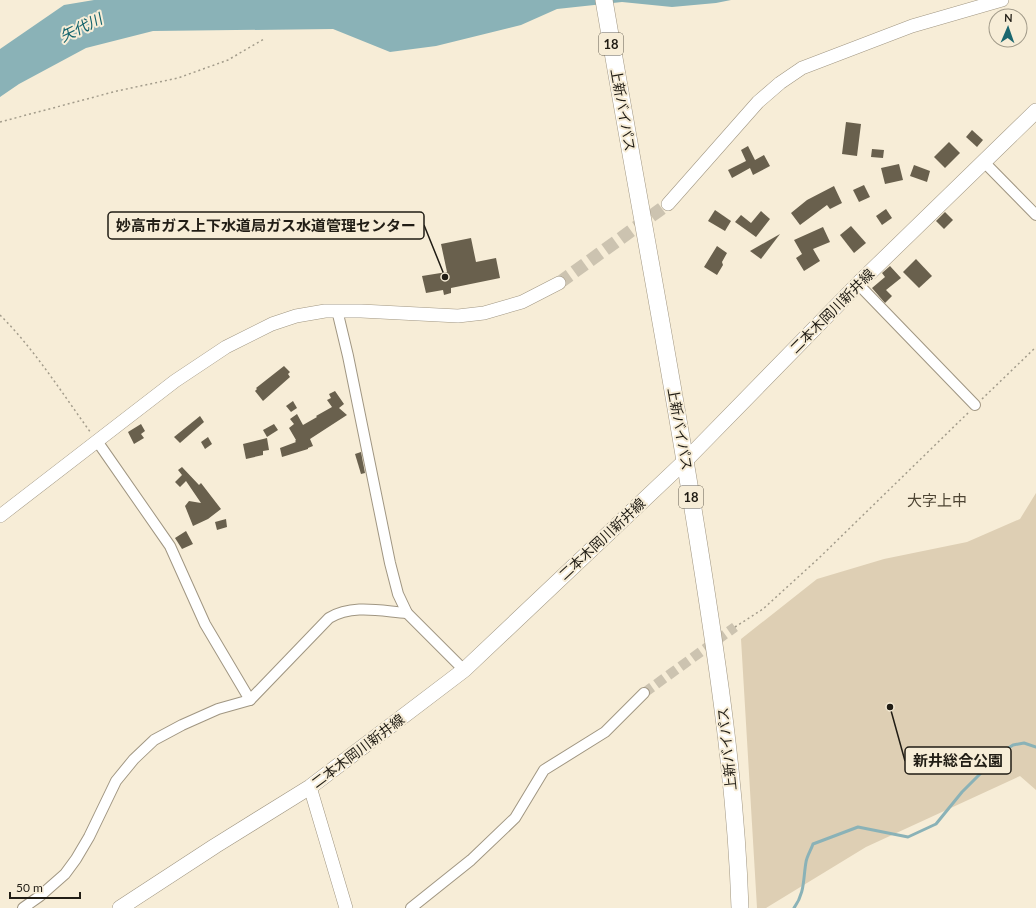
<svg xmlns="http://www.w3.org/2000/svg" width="1036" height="908" viewBox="0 0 1036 908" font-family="Lato,'Noto Sans JP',sans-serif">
  <rect width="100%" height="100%" fill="#f7edd7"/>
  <path fill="#decfb4" d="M1036 493V790L1020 776 866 847 766 908H757L741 639 817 579 884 559 967 542 1020 519Z"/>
  <path fill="#8ab2b7" d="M94 0H731L716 3 672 7 622 2 557 9 521 25 436 46 390 52 333 29 153 31 86 48 19 84 0 97V49L64 5Z"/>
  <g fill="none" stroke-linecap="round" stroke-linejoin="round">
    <path stroke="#8ab2b7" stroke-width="3" d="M794 908C805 893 803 879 806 862 807 856 811 850 813 844L858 827 908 837 936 824 962 792 1001 753 1013 745 1024 743 1036 747"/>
  </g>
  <g fill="#69604d">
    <path d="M846 122 861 124 857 156 842 154Z"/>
    <path d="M972 130 983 140 977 147 966 137Z"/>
    <path d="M949 142 960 153 945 168 934 157Z"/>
    <path d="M748 146 755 160 764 155 770 166 753 175 750 168 732 178 728 170 746 161 741 150Z"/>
    <path d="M872 149 884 150 883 158 871 157Z"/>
    <path d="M899 164 903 180 885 184 881 168Z"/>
    <path d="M914 165 930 171 927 182 910 176Z"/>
    <path d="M864 185 870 197 859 202 853 190Z"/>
    <path d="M834 186 842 203 830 209 827 205 800 225 791 213 807 200Z"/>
    <path d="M886 209 892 218 882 225 876 216Z"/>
    <path d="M715 210 731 221 725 231 708 221Z"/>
    <path d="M761 211 770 219 756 237 735 222 741 215 751 223Z"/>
    <path d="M945 212 953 220 944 229 936 221Z"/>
    <path d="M851 226 866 243 854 253 840 235Z"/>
    <path d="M823 227 830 242 813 249 820 261 804 271 796 258 802 254 794 240Z"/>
    <path d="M780 234 761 259 750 251Z"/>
    <path d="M471 238 476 262 496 258 500 278 451 288V293L444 295 443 290 426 293 422 276 447 272 441 244Z"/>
    <path d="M717 246 727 253 722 262 723 265 717 275 704 267Z"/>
    <path d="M916 259 932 276 919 288 903 272Z"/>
    <path d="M890 266 901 278 886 290 892 296 885 303 872 288 885 277 882 273Z"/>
    <path d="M284 366 290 372 288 374 290 377 263 401 255 391 257 389 256 388Z"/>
    <path d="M335 391 344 404 339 408 347 415 310 439 313 446 308 448V449L282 457 280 448 296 442 295 441 296 440 289 428 294 424 290 419 297 414 303 425 317 417 316 416 332 407 327 400 331 398 329 394Z"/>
    <path d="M293 401 297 408 291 412 286 406Z"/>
    <path d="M200 416 204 422 180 443 174 437Z"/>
    <path d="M141 424 145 431 141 434 144 438 134 444 128 432Z"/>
    <path d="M274 424 278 430 267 437 263 430Z"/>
    <path d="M208 437 212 444 205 449 201 442Z"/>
    <path d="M267 438 269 450 263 451V455L246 459 243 444Z"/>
    <path d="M361 452 365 473 361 474 355 454Z"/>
    <path d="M182 467 199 485 201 483 221 509 208 519 193 526 185 506 189 501 201 503 186 481 180 487 175 482 182 475 178 470Z"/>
    <path d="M226 519 227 527 217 530 215 522Z"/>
    <path d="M186 531 193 544 182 549 175 538Z"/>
  </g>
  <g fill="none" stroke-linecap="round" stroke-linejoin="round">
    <path stroke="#ccc3b0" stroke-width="10" stroke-dasharray="10 5" stroke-linecap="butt" d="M644 693 735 627"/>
    <path stroke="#ccc3b0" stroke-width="13" stroke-dasharray="13 6" stroke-linecap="butt" d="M559 283 668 204"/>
    <g stroke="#a09682" stroke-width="12">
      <g id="minor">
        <path d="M983 161 1036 215"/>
        <path d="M858 284 975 405"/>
        <path d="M337 310 348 356 390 563 398 594 407 613 464 670"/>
        <path d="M97 441 170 546 205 624 250 700"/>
        <path d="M23 908 40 896 65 874 76 859 89 837 116 781 134 759 154 740 182 725 218 709 250 700 329 618C353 604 380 611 407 613"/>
        <path d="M411 908 471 860 515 818 544 770 605 732 644 693"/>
      </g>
    </g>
    <g stroke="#a09682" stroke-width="14">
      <g id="tertiary">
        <path d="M668 204 758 102 780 83 802 68 912 26 1002 0"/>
        <path d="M0 516 175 381 226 347 272 324 296 316 325 311H361L458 316 484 313 522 302 559 283"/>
        <path d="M310 787 346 908"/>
      </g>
    </g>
    <g stroke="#a09682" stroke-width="16">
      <path id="secondary" d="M120 908 215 846 310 787 464 670 686 460 858 284 1036 111"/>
    </g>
    <g stroke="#a09682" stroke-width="18">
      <path id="trunk" d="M604 0C635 182 670 363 699 546 718 666 736 786 740 908"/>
    </g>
    <g stroke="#a39c8b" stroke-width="1.5" stroke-dasharray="2 3" stroke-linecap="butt">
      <path d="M0 122 117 91 178 78 228 60 264 39"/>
      <path d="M0 315C35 350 62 393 91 433"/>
      <path d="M982 399 1036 347"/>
      <path d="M735 627 763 609 819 558 969 412"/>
    </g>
    <use href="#minor" stroke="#fff" stroke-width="10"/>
    <use href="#tertiary" stroke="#fff" stroke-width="13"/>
    <use href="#secondary" stroke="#fff" stroke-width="15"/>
    <use href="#trunk" stroke="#fff" stroke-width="17"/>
  </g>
  <g text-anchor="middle" stroke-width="4" stroke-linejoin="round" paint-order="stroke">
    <g fill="#f7edd7" stroke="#615b4f" stroke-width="1">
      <rect x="599" y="33" width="24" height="22" rx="3"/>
      <rect x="679" y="486" width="24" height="22" rx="3"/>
    </g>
    <g font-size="13" font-weight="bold" fill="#211d15">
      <text x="611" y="49">18</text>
      <text x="691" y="502">18</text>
    </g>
    <g font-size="14" fill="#211d15" stroke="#f7edd7">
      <text transform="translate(623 110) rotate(80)" y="5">上新バイパス</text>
      <text transform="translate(832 311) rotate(-45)" y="5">二本木岡川新井線</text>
      <text transform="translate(680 429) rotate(80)" y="5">上新バイパス</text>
      <text transform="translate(602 539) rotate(-43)" y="5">二本木岡川新井線</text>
      <text transform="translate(727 749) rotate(-96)" y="5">上新バイパス</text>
      <text transform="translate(358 751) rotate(-37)" y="5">二本木岡川新井線</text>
    </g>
    <g font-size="15" font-style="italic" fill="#12636c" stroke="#f7edd7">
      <text transform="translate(81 28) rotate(-26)" y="5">矢代川</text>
    </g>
    <g font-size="15" fill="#4e4534" stroke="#f7edd7">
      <text x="937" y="506">大字上中</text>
    </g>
  </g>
  <path fill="none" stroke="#211d15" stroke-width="1.5" d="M445 277L424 225M890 707L905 761"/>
  <g fill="#211d15" stroke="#f7edd7" stroke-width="1.5">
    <circle cx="445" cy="277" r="4"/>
    <circle cx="890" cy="707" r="4"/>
  </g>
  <g fill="#f7edd7" stroke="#211d15" stroke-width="1.5">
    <rect x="108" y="212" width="316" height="27" rx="4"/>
    <rect x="905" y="747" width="106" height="27" rx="4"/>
  </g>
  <g font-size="15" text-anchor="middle" font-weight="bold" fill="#211d15">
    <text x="266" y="231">妙高市ガス上下水道局ガス水道管理センター</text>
    <text x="958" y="766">新井総合公園</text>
  </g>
  <g transform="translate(1008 28) rotate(2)"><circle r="19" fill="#f7edd7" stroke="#a19a89"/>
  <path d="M0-3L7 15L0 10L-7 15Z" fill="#1b676f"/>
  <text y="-6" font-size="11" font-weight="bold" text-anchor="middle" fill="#211d15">N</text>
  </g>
  <path d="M10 892v6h70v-6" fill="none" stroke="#211d15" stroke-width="2"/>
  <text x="16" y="892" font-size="12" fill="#211d15" stroke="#f7edd7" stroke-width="3" paint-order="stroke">50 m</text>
</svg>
